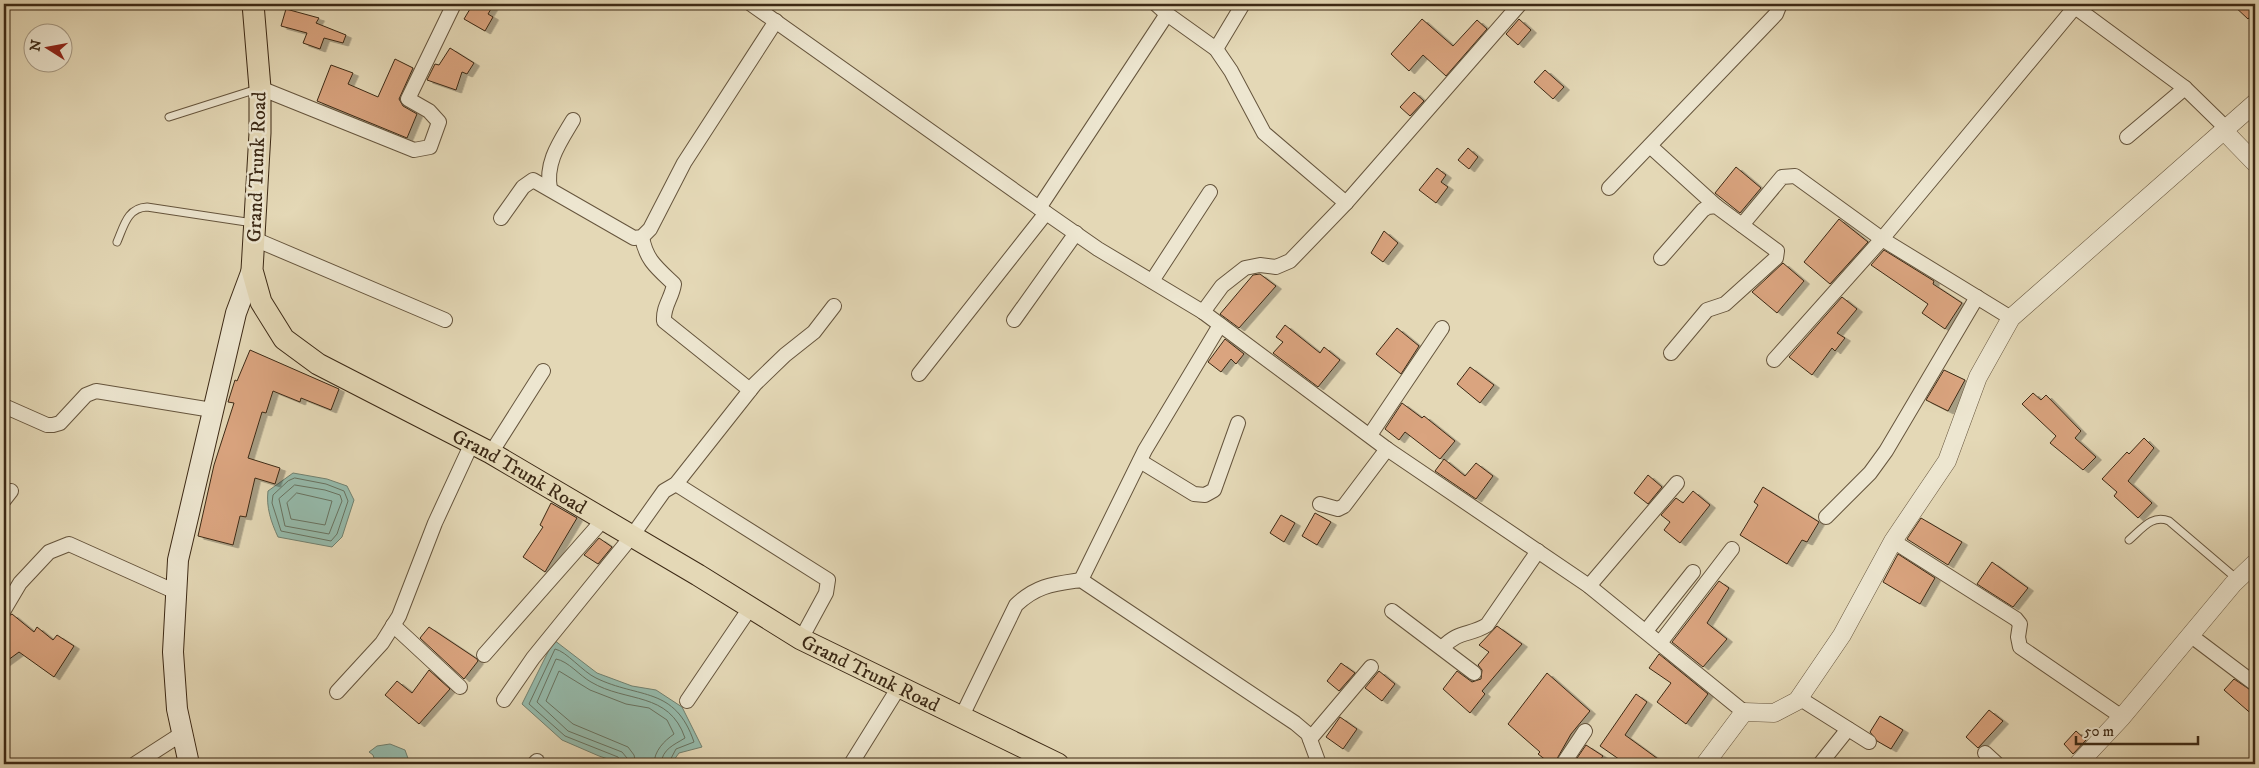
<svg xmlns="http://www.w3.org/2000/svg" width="2259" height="768" viewBox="0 0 2259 768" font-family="'IM FELL DW Pica',serif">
  <defs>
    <filter id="shadow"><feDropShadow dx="5.5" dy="3" stdDeviation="0" flood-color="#0004"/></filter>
  </defs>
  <rect width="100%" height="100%" fill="#e4d8b6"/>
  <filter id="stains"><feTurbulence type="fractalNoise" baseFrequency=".004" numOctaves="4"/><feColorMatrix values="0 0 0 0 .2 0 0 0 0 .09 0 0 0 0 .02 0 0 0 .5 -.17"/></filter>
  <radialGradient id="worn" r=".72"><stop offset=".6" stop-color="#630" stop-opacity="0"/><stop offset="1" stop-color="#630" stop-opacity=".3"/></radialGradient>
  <g fill="#95baab" stroke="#71806f">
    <path d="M293 473 327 479 347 486 354 500 342 537 332 547 278 537C271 522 266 507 268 491Z"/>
    <path d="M554 640 597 673 632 686 656 690 682 707 702 747 679 753 671 764H623L599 756 562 740 522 704Z"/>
    <path d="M390 744 405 750 410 764H376L373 755 369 752 377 746Z"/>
  </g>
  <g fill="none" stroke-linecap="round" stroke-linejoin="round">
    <g stroke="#687260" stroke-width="1">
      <path d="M295 478 326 484 344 491 348 501 337 534 331 541 281 531 272 503 273 495 288 481Z"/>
      <path d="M295 485 325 490 340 495 342 501 329 534 285 526 279 499Z"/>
      <path d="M297 493 332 501 325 525 291 519 287 503Z"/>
      <path d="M622 764 618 757 565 736 529 704 555 649C566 651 583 672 596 678 639 699 675 686 694 742L676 749 668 764"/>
      <path d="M628 764 627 758 622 752 568 731 537 702 556 659C568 661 580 676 591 682 626 703 669 691 685 738 674 745 662 749 661 764"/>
      <path d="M636 764 634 755 628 747 573 724 546 701 559 671 590 690 626 704 649 708 667 720 674 734C664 741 654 751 654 764"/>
    </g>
  </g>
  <g fill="#daa47f" stroke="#3c2915" filter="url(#shadow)">
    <path d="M473 4H494L488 14 493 17 485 31 464 19Z"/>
    <path d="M2232 4H2255V11L2248 19Z"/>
    <path d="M286 9 319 18 316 23 346 35 343 43 324 38 320 49 303 43 307 33 281 26Z"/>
    <path d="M1422 19 1453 46 1477 20 1487 29 1446 76 1423 55 1409 71 1391 54Z"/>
    <path d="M1519 19 1531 30 1518 45 1506 34Z"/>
    <path d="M450 48 474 63 467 74 462 72 456 90 427 80 435 64 439 65Z"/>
    <path d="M395 59 413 68 399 99 403 106 417 114 407 138 317 101 331 65 353 73 348 84 378 97Z"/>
    <path d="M1545 70 1564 87 1553 99 1534 82Z"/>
    <path d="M1414 92 1424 101 1410 116 1400 107Z"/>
    <path d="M1468 148 1478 157 1469 169 1458 160Z"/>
    <path d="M1736 167 1761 188 1740 213 1715 193Z"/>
    <path d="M1437 168 1446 175 1441 182 1448 187 1436 203 1419 190Z"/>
    <path d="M1839 219 1868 242 1830 284 1804 262Z"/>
    <path d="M1384 231 1398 243 1383 262 1371 253Z"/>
    <path d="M1884 250 1934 281 1933 284 1962 303 1945 329 1922 313 1928 304 1871 265Z"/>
    <path d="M1783 263 1804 281 1777 313 1752 292Z"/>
    <path d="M1260 274 1276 286 1239 328 1220 314 1253 275Z"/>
    <path d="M1842 297 1857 309 1837 333 1845 338 1835 351 1832 348 1812 375 1789 357Z"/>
    <path d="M1285 325 1320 353 1324 347 1340 360 1318 387 1273 353 1283 342 1276 337Z"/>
    <path d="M1397 328 1419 346 1401 374 1376 354Z"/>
    <path d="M1225 339 1244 354 1236 364 1231 359 1221 372 1208 362Z"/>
    <path d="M250 350 339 389 331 410 301 398 300 402 273 391 266 413 262 412 248 458 280 468 275 484 255 478 246 517 240 516 233 545 198 536 214 465 234 403 228 402 235 380 237 381Z"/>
    <path d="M1470 367 1494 385 1480 403 1457 384Z"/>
    <path d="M1944 370 1965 380 1948 411 1926 400Z"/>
    <path d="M2033 393 2041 400 2046 395 2081 431 2075 438 2096 457 2083 470 2050 443 2056 436 2022 404Z"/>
    <path d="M1402 403 1422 418 1424 416 1455 441 1440 459 1405 432 1399 440 1385 429Z"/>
    <path d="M2144 438 2154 448 2128 481 2152 503 2138 518 2114 496 2117 492 2102 479 2127 452 2129 454Z"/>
    <path d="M1444 459 1465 476 1476 463 1493 476 1476 499 1435 471Z"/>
    <path d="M1648 475 1662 487 1648 504 1634 493Z"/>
    <path d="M1763 487 1819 522 1807 542 1802 540 1787 564 1740 535 1758 505 1754 502Z"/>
    <path d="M1693 491 1710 505 1680 543 1664 530 1670 522 1661 515 1676 498 1683 503Z"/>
    <path d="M551 503 577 518 545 572 523 557 543 527 540 525Z"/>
    <path d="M1315 513 1331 522 1317 545 1302 536Z"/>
    <path d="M1281 515 1295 523 1284 542 1270 533Z"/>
    <path d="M1921 518 1962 542 1948 565 1907 539Z"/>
    <path d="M599 538 612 547 598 564 584 555Z"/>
    <path d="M1898 554 1935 578 1920 604 1883 582Z"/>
    <path d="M1992 562 2028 588 2013 607 1977 584Z"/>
    <path d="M1719 581 1729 588 1707 623 1727 639 1703 667 1672 642Z"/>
    <path d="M12 614 34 632 37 627 53 640 57 635 74 646 54 677 19 652 4 663V619Z"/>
    <path d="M1497 626 1522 644 1482 691 1485 694 1470 713 1443 689 1457 671 1472 682 1481 679 1482 670 1478 665 1489 652 1479 645Z"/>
    <path d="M429 627 477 659 478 661 464 679 420 638Z"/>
    <path d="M1659 654 1708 694 1686 724 1657 702 1671 683 1649 668Z"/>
    <path d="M1341 663 1355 673 1339 691 1327 681Z"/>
    <path d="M429 670 450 689 419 724 385 695 397 681 412 693Z"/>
    <path d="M1379 671 1395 684 1382 701 1365 688Z"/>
    <path d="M1547 673 1590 711 1571 734 1554 764H1551L1538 754 1540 752 1508 724Z"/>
    <path d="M2234 679 2255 693V717L2224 690Z"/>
    <path d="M1636 694 1647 702 1625 735 1665 764H1626L1600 746Z"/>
    <path d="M1989 710 2003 721 1978 748 1966 737Z"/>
    <path d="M1880 716 1903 730 1891 749 1877 741 1870 732Z"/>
    <path d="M1340 717 1357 729 1343 749 1326 737Z"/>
    <path d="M2076 731 2086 740 2073 754 2064 744Z"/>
    <path d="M1586 745 1603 756 1597 764H1573Z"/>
  </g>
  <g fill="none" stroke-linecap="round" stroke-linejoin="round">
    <g stroke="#66553d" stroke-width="9">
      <g id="service">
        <path d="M169 117 257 89"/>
        <path d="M117 242C124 226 127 208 147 207L253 223"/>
        <path d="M2129 540C2142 529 2152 514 2169 521L2237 579"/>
      </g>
    </g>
    <g stroke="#66553d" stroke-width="16">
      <g id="minor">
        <path d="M751 4 1039 208 1098 249 1203 312 1387 449 1589 586 1744 712"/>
        <path d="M1156 4 1167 14 1216 49 1231 71 1264 133 1346 203"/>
        <path d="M2071 4 2185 88 2227 129"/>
        <path d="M1216 49 1243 4"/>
        <path d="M260 88 414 150 430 147 439 122 429 111 408 99 454 4"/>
        <path d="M2127 137 2185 88"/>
        <path d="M1650 146 1716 206"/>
        <path d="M1609 188 1776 14 1780 4"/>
        <path d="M550 189C545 162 560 142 573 120"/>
        <path d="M1039 208 1167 14"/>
        <path d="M501 218 523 187 533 180 634 238 642 237 650 229 684 163 776 21"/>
        <path d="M1742 225 1782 177 1795 176 1882 239 2011 318"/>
        <path d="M642 237C646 260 657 268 674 284 672 298 663 306 664 321L750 390"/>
        <path d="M252 238 445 320"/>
        <path d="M1661 258 1703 210 1708 207 1716 206 1777 251 1776 258 1725 304 1707 310 1671 353"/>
        <path d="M1152 281 1210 192"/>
        <path d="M1203 312 1222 286 1245 268 1260 265 1276 267 1290 261 1346 203 1520 4"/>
        <path d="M1014 320 1076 233"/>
        <path d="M1774 360 1882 239 2075 7"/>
        <path d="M919 374 1046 213"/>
        <path d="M4 406 47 425H53L60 423 86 395 96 391 212 410"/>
        <path d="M1370 435 1442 328"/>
        <path d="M491 453 543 371"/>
        <path d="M1140 461 1194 494 1205 495 1214 490 1238 423"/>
        <path d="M676 484 828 580 826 593 801 639"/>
        <path d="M4 500 11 491"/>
        <path d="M1320 504 1338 509 1344 506 1387 449"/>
        <path d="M1826 517 1870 473 1886 451 1977 297"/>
        <path d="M1893 541 2016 619 2020 624 2018 637 2020 647 2122 717"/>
        <path d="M1081 580 1145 450 1220 325"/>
        <path d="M1589 586 1677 483"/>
        <path d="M4 610 20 583 49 552 69 544 176 592"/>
        <path d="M1392 611 1474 673"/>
        <path d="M393 625 460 687"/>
        <path d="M1646 631 1693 572"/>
        <path d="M2190 635 2255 684"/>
        <path d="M1660 643 1732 549"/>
        <path d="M1442 648C1459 630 1469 636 1487 625L1538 551"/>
        <path d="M484 655 603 520"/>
        <path d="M337 692 382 643 399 616 435 523 472 443"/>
        <path d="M1799 698 1869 742"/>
        <path d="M504 700 533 658 632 536 664 491 676 484 755 384 785 355 814 332 834 306"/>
        <path d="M687 701 750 608"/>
        <path d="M961 718 1016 605C1037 585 1054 584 1081 580L1295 723 1308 734 1319 764"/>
        <path d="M1310 739 1371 667"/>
        <path d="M1985 753 1997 764"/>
        <path d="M135 764 183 733"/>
        <path d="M534 764 537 761"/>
        <path d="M851 764 899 687"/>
        <path d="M1563 764 1585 731"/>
        <path d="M1820 764 1848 729"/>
      </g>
    </g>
    <g stroke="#66553d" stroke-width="19">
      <g id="tertiary">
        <path d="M2225 132 2255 163"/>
        <path d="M1705 764 1744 712 1774 713 1797 701 1842 635 1893 541 1947 461 1978 377 2011 318 2255 103"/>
        <path d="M2078 764 2122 717 2233 584 2255 563"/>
      </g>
    </g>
    <g stroke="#3c2915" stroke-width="22">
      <path id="secondary" d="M189 764 177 709 173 652 178 560 236 313 252 270"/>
    </g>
    <g stroke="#3c2915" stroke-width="23">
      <g id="primary">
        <path id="s1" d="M253 4 260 88V133L252 270 261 302 284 339 318 364 491 453 698 575 801 639 1058 764"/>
      </g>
    </g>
    <use href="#service" stroke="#ede6d0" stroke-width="7"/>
    <use href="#minor" stroke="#ede6d0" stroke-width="14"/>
    <use href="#tertiary" stroke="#ede6d0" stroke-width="18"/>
    <use href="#secondary" stroke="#ede6d0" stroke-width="20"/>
    <use href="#primary" stroke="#e4d8b6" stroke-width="21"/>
  </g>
  <g text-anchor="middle" stroke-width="5" stroke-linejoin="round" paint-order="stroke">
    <g font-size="20" fill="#3c2915" stroke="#ede6d0">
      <text transform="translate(256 167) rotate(-88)" y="7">Grand Trunk Road</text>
      <text dy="7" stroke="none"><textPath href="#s1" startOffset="614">Grand Trunk Road</textPath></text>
      <text dy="7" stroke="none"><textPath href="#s1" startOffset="1019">Grand Trunk Road</textPath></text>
    </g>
  </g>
  <rect width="2259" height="768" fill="none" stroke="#e4d8b6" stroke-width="20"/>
  <rect x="5" y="5" width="2249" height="758" fill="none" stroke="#3c2915" stroke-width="2.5"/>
  <rect x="10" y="10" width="2239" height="748" fill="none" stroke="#3c2915"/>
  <g transform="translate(48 48) rotate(281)"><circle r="24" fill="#ede6d0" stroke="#a69a85"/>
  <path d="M0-4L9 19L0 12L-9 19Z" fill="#8f2418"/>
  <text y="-8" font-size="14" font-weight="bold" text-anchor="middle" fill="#3c2915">N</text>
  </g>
  <path d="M2076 736v8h122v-8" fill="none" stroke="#3c2915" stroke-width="2.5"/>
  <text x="2084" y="736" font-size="15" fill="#3c2915" stroke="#ede6d0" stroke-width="4" paint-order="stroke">50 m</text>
  <rect width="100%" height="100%" filter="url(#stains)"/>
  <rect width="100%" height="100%" fill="url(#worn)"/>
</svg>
